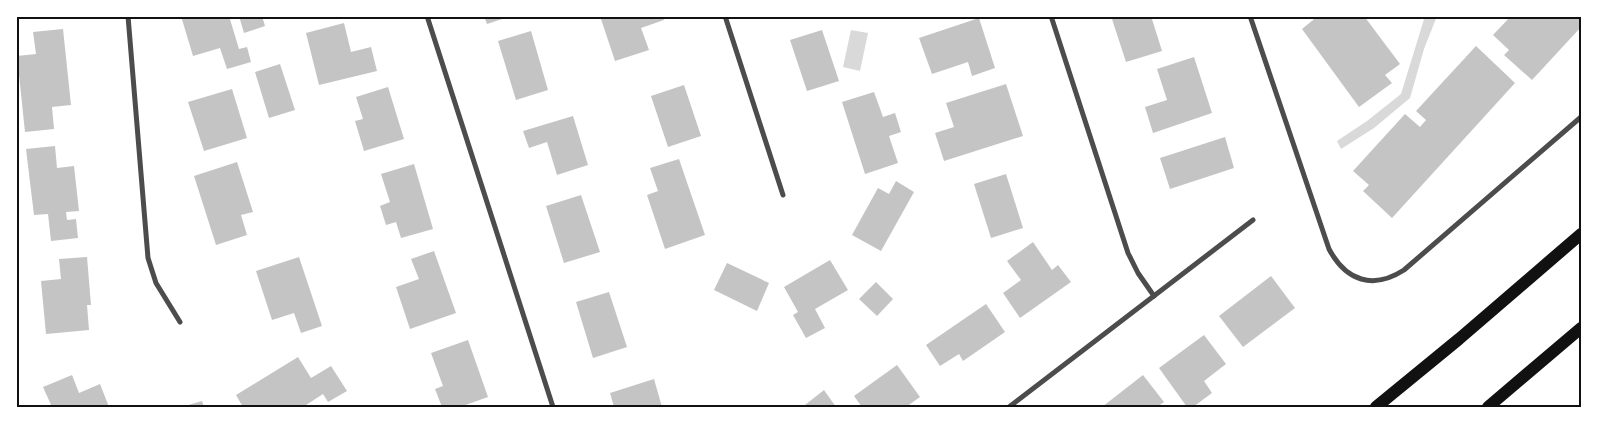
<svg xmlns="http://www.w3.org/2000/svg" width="1597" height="423" viewBox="0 0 1597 423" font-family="Lato,sans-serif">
  <rect width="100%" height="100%" fill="#fff"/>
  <g fill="#d9d9d9">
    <path d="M1425 16H1437L1424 49 1410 98 1374 128 1341 149 1337 141 1367 121 1401 94Z"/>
    <path d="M851 30 868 33 860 71 843 67Z"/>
  </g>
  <g fill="#c4c4c4">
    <path d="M181 16H229L239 49 247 47 251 62 227 69 220 48 193 56Z"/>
    <path d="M239 16H262L265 26 244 33Z"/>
    <path d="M484 16H508V17L487 24Z"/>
    <path d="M600 16H662L664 20 641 28 649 50 615 61Z"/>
    <path d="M1111 16H1151L1162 51 1126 62Z"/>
    <path d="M1318 16H1364L1400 64 1385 75 1392 83 1359 107 1302 29Z"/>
    <path d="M1511 16H1581V27L1532 80 1504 55 1509 50 1493 35Z"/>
    <path d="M979 18 995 68 972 76 968 62 932 74 919 38Z"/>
    <path d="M344 23 351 52 371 47 377 71 319 85 306 33Z"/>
    <path d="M63 29 71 105 52 107 54 129 25 132 17 56 36 54 33 32Z"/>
    <path d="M822 30 839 81 807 91 790 40Z"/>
    <path d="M531 31 548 90 516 100 498 41Z"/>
    <path d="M1476 46 1515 83 1392 218 1363 191 1369 185 1353 171 1405 114 1420 127 1426 120 1416 111Z"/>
    <path d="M1194 57 1212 113 1153 133 1145 107 1167 100 1157 69Z"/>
    <path d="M280 64 295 110 269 118 255 72Z"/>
    <path d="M1006 84 1023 136 944 161 935 133 954 127 946 103Z"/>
    <path d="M684 85 701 136 668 147 651 96Z"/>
    <path d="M388 87 404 139 364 151 355 121 363 119 356 97Z"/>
    <path d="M232 89 247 138 204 151 188 102Z"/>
    <path d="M874 92 883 117 895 113 901 132 889 136 898 163 865 174 842 102Z"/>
    <path d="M573 116 588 165 557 175 547 142 529 148 523 131Z"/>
    <path d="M1225 137 1234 168 1170 189 1160 158Z"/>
    <path d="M55 146 57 168 74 166 79 211 66 212 67 220 76 219 78 238 51 241 48 214 34 215 26 149Z"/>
    <path d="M679 159 705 235 665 249 647 195 658 191 650 168Z"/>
    <path d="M237 162 253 212 241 215 247 235 216 245 194 176Z"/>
    <path d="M414 164 433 229 401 238 396 222 386 225 380 206 390 202 381 174Z"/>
    <path d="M1006 174 1023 228 991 238 974 184Z"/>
    <path d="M896 181 914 192 881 251 852 235 878 188 889 194Z"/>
    <path d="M581 195 600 252 564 263 546 206Z"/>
    <path d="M1033 242 1052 270 1058 265 1071 282 1020 318 1003 293 1021 280 1007 261Z"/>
    <path d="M434 251 456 313 410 329 396 287 419 279 411 259Z"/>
    <path d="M87 257 91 305H87L89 330 46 334 41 281 61 279 59 259Z"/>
    <path d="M299 257 322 326 301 333 294 313 272 320 256 271Z"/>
    <path d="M830 260 848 290 815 309 825 328 806 338 793 315 798 312 784 287Z"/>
    <path d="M727 263 769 283 757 311 714 290Z"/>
    <path d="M1271 276 1295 308 1243 347 1219 316Z"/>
    <path d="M876 282 893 299 877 316 859 299Z"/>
    <path d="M609 292 627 347 593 358 576 302Z"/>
    <path d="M986 304 1005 332 963 361 959 354 940 366 926 345Z"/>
    <path d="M1204 335 1226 364 1204 381 1212 393 1193 407H1187L1159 368Z"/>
    <path d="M468 340 488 397 460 407H442L435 389 443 386 431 353Z"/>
    <path d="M298 357 311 378 331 366 347 391 328 402 323 394 303 407H243L236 395Z"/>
    <path d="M897 365 920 397 906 407H862L854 396Z"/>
    <path d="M72 375 79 393 100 384 109 407H52L43 387Z"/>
    <path d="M1143 375 1164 402 1157 407H1102Z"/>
    <path d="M654 379 662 407H614L610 393Z"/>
    <path d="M824 390 836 407H806L805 405Z"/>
    <path d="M202 401 204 407H185V406Z"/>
  </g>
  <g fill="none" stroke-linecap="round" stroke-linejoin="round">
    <g stroke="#4c4c4c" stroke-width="5">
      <path d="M128 16 148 258 156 283 180 322"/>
      <path d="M427 16 553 407"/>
      <path d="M725 16 783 195"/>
      <path d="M1051 16 1128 253 1138 273 1154 296"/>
      <path d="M1250 16 1329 249C1346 281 1373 290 1404 270L1581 117"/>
      <path d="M1009 407 1253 220"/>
    </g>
    <g stroke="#111" stroke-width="12">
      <path d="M1376 407 1459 339 1581 234"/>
      <path d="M1488 407 1581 328"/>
    </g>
  </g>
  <rect width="1597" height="423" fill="none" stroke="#ffffff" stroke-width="35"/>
  <rect x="18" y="18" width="1562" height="388" fill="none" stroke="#111" stroke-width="2"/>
</svg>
